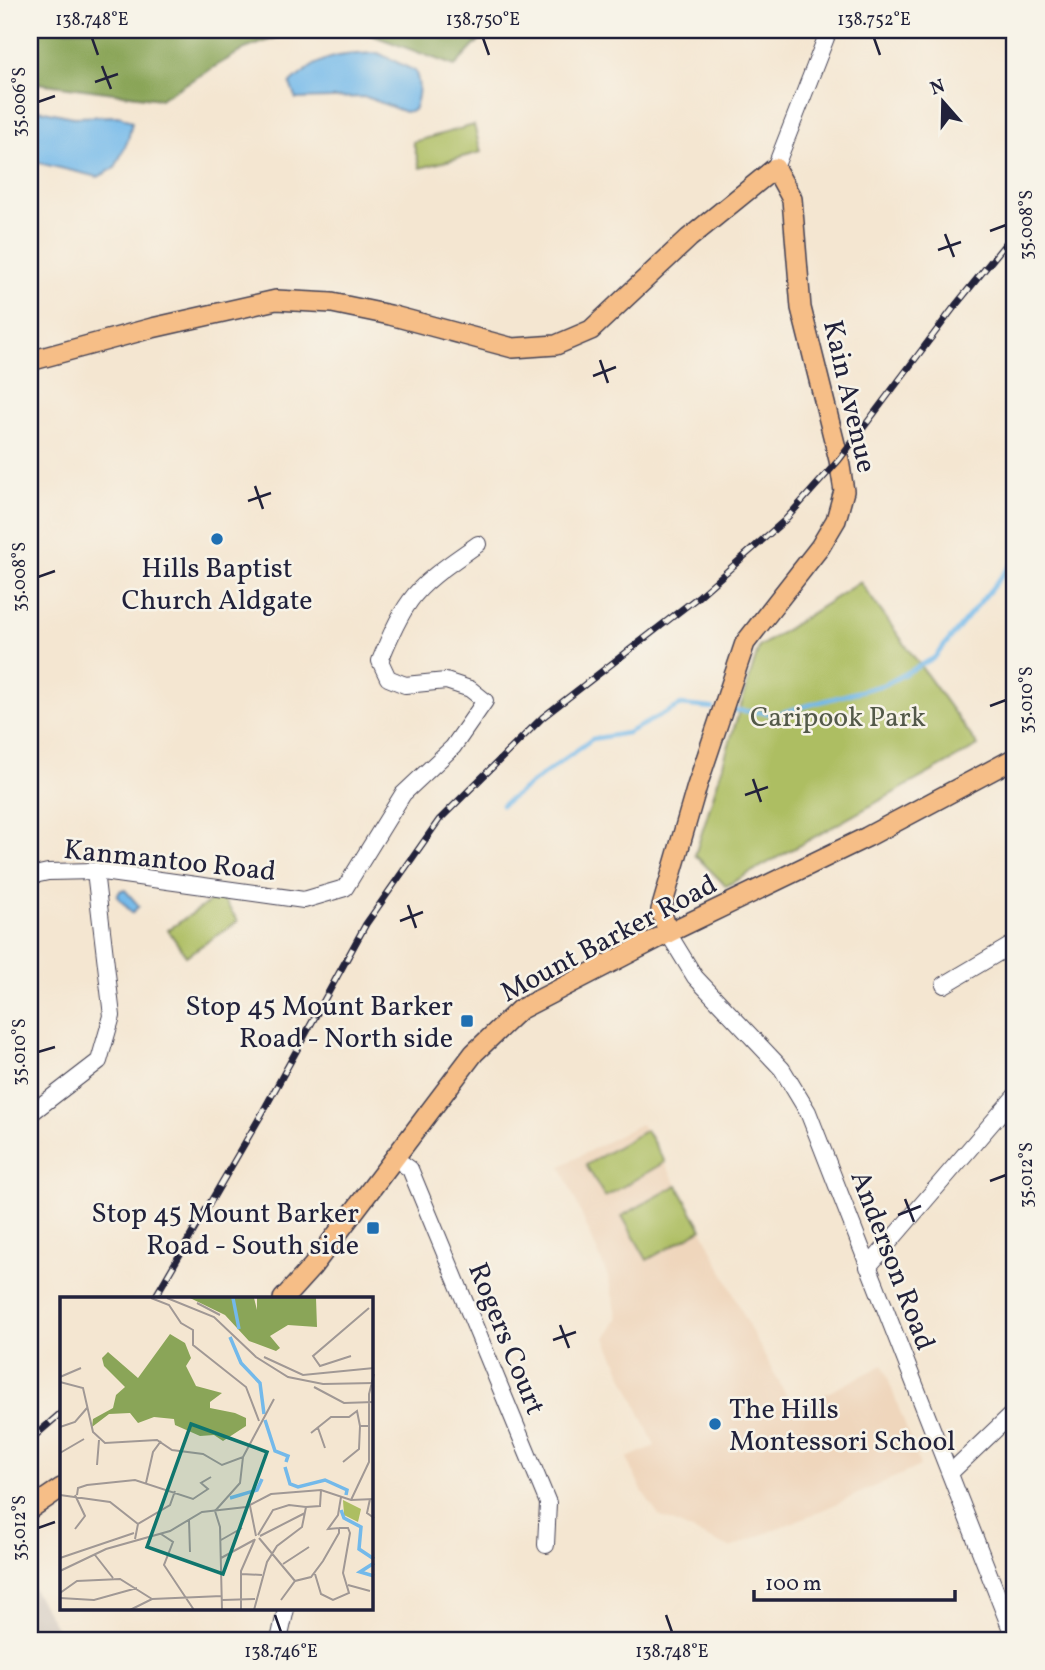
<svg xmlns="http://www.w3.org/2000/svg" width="1045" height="1670" viewBox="0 0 1045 1670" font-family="Vollkorn,serif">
  <rect width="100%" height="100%" fill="#f7f3e8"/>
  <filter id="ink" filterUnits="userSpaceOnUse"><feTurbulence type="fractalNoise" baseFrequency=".0143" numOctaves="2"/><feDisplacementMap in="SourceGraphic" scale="14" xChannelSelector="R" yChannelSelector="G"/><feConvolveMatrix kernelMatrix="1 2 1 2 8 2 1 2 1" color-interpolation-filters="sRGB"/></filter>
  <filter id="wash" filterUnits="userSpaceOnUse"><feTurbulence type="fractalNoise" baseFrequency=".00686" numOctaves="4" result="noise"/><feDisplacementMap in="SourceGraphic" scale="28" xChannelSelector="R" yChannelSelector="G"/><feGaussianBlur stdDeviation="1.57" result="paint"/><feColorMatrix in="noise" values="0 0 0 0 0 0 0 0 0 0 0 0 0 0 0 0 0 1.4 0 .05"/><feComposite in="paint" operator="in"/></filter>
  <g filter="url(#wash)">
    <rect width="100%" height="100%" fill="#f4e6d1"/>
    <path fill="#efd6bc" d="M640 1124 646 1130 702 1229 752 1332 787 1397 804 1405 883 1365 920 1466 820 1511 730 1548 659 1516 642 1491 627 1458 655 1446 606 1338 618 1318 608 1277 561 1166Z"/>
    <path fill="#cdc2b9" d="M30 1584 64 1640H30Z"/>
    <g fill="#adbe62" stroke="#68704e" stroke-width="2">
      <path d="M474 125 481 152 420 168 413 142Z"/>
      <path d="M860 582 978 746 726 886 695 855 759 647Z"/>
      <path d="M220 895 238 921 186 956 168 930Z"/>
      <path d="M646 1130 665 1162 605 1197 586 1165Z"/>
      <path d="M677 1185 702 1229 647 1260 622 1216Z"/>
    </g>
    <g fill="#8aa558" stroke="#56644a" stroke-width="2">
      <path d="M30 30H297L245 49 160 99 30 82Z"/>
      <path d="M358 30H489L455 66Z"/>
    </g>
    <g fill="#73b9ea" stroke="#4a6e92" stroke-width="2">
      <path d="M378 53 415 71C421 84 419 97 414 110L405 112 366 97 296 99 290 84C322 54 336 55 378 53Z"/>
      <path d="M30 108 73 117 120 116 132 122 128 140 115 168 98 177 30 161Z"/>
      <path d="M121 890H125L139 906 132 913 117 896Z"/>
    </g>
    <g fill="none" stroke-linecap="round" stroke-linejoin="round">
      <g stroke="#73b9ea" stroke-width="4.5">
        <path d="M734 710 776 714 886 684 934 658 1015 560"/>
        <path d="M502 805 592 739 627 733 681 705 712 708"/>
      </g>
    </g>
  </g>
  <g filter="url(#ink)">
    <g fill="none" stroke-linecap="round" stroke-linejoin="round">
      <g stroke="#423f52" stroke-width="18">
        <g id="minor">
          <path d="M775 168 829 30"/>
          <path d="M30 876 48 872 95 871 304 900 345 888 403 794 453 747 485 701 470 689 446 681 405 685 388 678 380 661C388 641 397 619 410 601 425 579 456 560 478 544"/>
          <path d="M668 933 695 977 782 1069 808 1112 1015 1640"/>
          <path d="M944 985 1015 943"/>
          <path d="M30 1114 99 1061 112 1016 95 871"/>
          <path d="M396 1159 410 1169 548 1503 546 1545"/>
          <path d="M868 1267 1015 1096"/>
          <path d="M950 1473 1015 1411"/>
          <path d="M279 1640 286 1609"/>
        </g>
      </g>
      <g stroke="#423f52" stroke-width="22">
        <g id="major">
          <path d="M30 361 152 328 276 300 332 303 390 315 513 348 556 345 591 330 689 238 775 168 792 199 801 308 839 460 844 491 836 520 820 547 745 643 697 786 661 910 668 933"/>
          <path d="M283 1299 312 1267 474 1053 519 1010 668 933 867 837 1015 758"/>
          <path d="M30 1509 61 1488"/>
        </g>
      </g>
      <use href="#minor" stroke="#fff" stroke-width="16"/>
      <use href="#major" stroke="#f6be87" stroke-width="19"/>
      <g stroke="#22223b" stroke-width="7">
        <g id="rail">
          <path d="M154 1299 260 1117 366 924 439 820 543 717 698 597 785 520 839 460 955 306 1015 232"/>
          <path d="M30 1440 61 1413"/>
        </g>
      </g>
      <use href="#rail" stroke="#f7f3e8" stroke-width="4.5" stroke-dasharray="13" stroke-linecap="butt"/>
    </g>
  </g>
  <path fill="none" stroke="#22223b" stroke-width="2.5" d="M92 38 98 55M483 38 489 55M874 38 880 55M102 66 111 89M95 82 118 74M38 102 55 96M990 231 1006 225M945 234 954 257M938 250 961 242M600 360 608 383M593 376 616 367M255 486 263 509M248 501 271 493M38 577 55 571M990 706 1006 700M753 779 761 802M745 795 768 787M408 905 416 928M400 921 423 912M38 1052 55 1047M990 1181 1006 1175M905 1199 914 1222M898 1215 921 1206M560 1325 569 1348M553 1340 576 1332M38 1528 55 1522M275 1615 281 1632M666 1615 672 1632"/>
  <g fill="#1f6fb2" stroke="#f7f3e8" stroke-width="2.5">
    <circle cx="217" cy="539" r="7"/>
    <rect x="460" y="1014" width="14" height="14" rx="3.5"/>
    <rect x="366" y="1221" width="14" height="14" rx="3.5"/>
    <circle cx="715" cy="1424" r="7"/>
  </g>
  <g text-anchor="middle" stroke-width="5" stroke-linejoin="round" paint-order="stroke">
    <g font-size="28" fill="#22223b" stroke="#f7f3e8">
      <text transform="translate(851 396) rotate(77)" y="10">Kain Avenue</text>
      <text transform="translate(170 859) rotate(6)" y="10">Kanmantoo Road</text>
      <text transform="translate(608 937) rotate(-28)" y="10">Mount Barker Road</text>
      <text transform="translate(894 1260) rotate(69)" y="10">Anderson Road</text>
      <text transform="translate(508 1338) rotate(68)" y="10">Rogers Court</text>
    </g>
    <g font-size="28" fill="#22223b" stroke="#f7f3e8" text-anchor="end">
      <text x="217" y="577" text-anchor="middle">Hills Baptist<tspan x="217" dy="32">Church Aldgate</tspan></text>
      <text x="453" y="1015">Stop 45 Mount Barker<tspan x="453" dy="32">Road - North side</tspan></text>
      <text x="359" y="1222">Stop 45 Mount Barker<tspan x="359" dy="32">Road - South side</tspan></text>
      <text x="729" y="1418" text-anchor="start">The Hills<tspan x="729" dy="32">Montessori School</tspan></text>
    </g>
    <g font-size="28" fill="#535949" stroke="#f7f3e8">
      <text x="838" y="726">Caripook Park</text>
    </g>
  </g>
  <g transform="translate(60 1297)">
    <rect width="313" height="313" fill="#f4e6d1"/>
    <path d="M283 203 301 212 298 225 284 218Z" fill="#adbe62"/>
    <path d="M130 1H194L197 13V1H256L257 30 228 28 210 39 220 51 216 54 189 44 165 18ZM110 37 125 46 131 61 126 69 136 89 162 96 150 105V111L175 116 186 121V129L163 144 154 138 140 139 115 128 114 122 94 120 78 126 70 116 49 117 32 130 33 122 53 111 56 98 65 90 44 69 42 61 48 55 78 81Z" fill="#8aa558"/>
    <path fill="none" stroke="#73b9ea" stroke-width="3.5" d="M173 1 179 32M170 40 181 66 200 86 204 117M205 123 215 154 228 159 226 165M225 170 230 187 238 190 265 183 287 193 286 198M170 201 197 193 202 182M281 213 284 221 301 230 299 252 314 262M314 266 300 275 314 279"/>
    <path fill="none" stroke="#a09895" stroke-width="2" d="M91 1 109 8 121 26 133 33V48L186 90 199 124M107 1 154 20 196 60 228 80 263 87 314 86M137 6 160 18M291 59 260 69 253 59 309 11M204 60 243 78 314 71M0 80 21 71M0 85 23 91 33 135 45 146 97 143 112 153 143 157 162 168 183 160 180 186 155 214M254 90 284 106 314 105M0 130 15 125 27 111M258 131 265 151M251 136 271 120H289L297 114 300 129H308M0 156 24 142M183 160 214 102M283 165 299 152 300 129M37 168 39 143M86 186 93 155 101 144M0 198 50 205 78 227M17 198 18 191 27 188 75 183 133 202 148 192 141 186 151 180M310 202 307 216 314 221M291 203 309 165V97L314 77M190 209 196 239M155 214 160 230 162 313M129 223 130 255M15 232 25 219 15 198M101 237 113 245 104 268 134 313M198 238 213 213 229 208 246 210M200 239 245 216M199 241 235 284M75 242 78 227 110 208 115 194M161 243 182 231M35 258 53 281M0 261 74 236M161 261 194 243M223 267 249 250M0 274 46 252 110 234 142 215 186 210 211 197 261 193 291 203 314 202M181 277 202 278M255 277 261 297 273 303 289 296 283 276 290 236 288 231H279M288 288 310 294M0 296 17 284 60 282 92 302M0 301 34 303 77 291M162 303 195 302M221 303 235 284 251 280 263 264 279 236V231L268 232 278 218 281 200M70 313 92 302 162 299M181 313V274L195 242M194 313 207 265 217 249 242 230 246 210 260 209 261 193"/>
    <path fill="#0f766e" fill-opacity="0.15" stroke="#0f766e" stroke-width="3.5" d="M131 127 207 155 163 277 87 250Z"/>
    <rect width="313" height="313" fill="none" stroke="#22223b" stroke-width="3.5"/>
  </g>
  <rect width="1045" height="1670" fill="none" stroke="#f7f3e8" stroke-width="77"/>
  <g transform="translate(943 102) rotate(340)" stroke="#f7f3e8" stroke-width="5" paint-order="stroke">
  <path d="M0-5L12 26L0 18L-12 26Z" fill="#22223b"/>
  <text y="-10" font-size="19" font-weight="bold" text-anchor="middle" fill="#22223b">N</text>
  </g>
  <path d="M754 1590v10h201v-10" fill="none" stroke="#22223b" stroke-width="3.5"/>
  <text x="765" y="1590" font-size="21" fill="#22223b" stroke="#f7f3e8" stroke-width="5" paint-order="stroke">100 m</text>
  <rect x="38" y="38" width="968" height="1594" fill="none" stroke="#22223b" stroke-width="2.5"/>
  <g font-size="18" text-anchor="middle" fill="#22223b">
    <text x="92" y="25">138.748°E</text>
    <text x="483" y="25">138.750°E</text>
    <text x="874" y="25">138.752°E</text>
    <text transform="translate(19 102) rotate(-90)" y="6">35.006°S</text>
    <text transform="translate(1026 225) rotate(-90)" y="6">35.008°S</text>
    <text transform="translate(19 577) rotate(-90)" y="6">35.008°S</text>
    <text transform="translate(1026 700) rotate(-90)" y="6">35.010°S</text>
    <text transform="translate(19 1052) rotate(-90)" y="6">35.010°S</text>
    <text transform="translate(1026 1175) rotate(-90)" y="6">35.012°S</text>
    <text transform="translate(19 1528) rotate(-90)" y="6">35.012°S</text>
    <text x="281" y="1657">138.746°E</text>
    <text x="672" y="1657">138.748°E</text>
  </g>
</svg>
